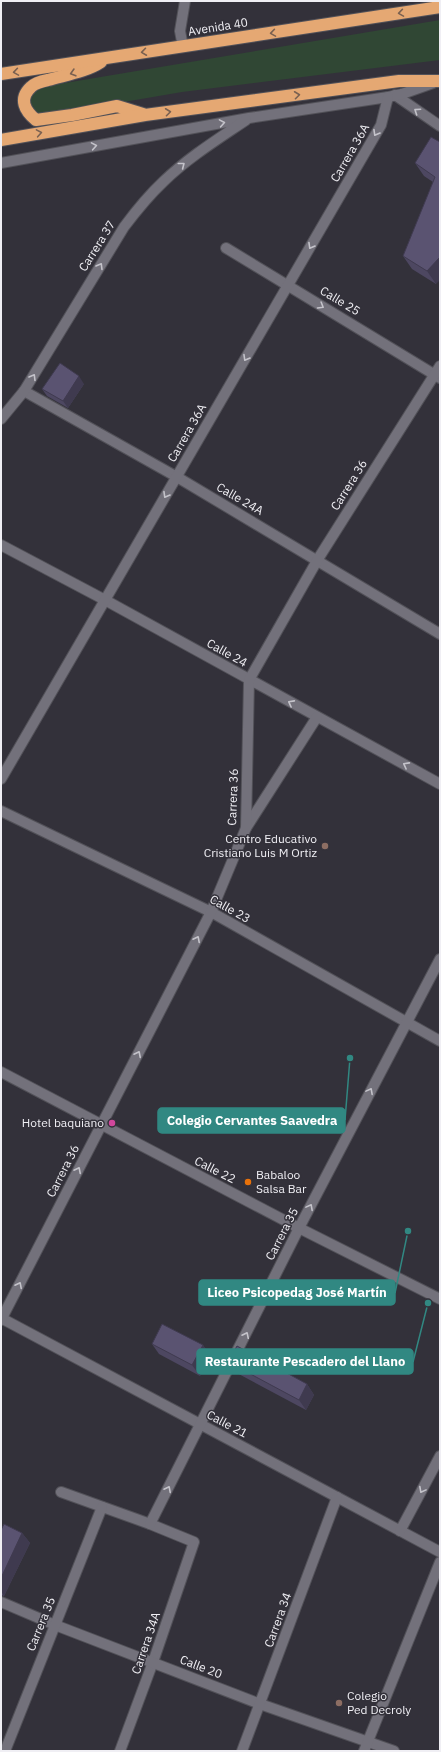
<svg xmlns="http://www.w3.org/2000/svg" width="441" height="1752" viewBox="0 0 441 1752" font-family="'IBM Plex Sans',sans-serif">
  <rect width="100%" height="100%" fill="#33313a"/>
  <path fill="#304734" d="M440 20V60L182 92 48 115 38 113 31 108 29 99 33 90 47 86Z"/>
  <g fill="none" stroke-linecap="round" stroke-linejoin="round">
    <g stroke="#525158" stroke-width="12">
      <g id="minor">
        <path d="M183 47 180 31 185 1"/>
        <path d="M395 95 440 126"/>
        <path d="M1 163 249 118 388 97 402 94 433 83"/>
        <path d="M226 248 440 378"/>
        <path d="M24 391 177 477 440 634"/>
        <path d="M1 419 24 391 124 227C136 211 149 195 164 181 189 157 218 139 246 120"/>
        <path d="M1 545 105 600 440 784"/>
        <path d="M1 779 381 125 388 97"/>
        <path d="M1 811 211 912 440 1041"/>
        <path d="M246 828 317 717"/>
        <path d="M1 1072 299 1228 440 1299"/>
        <path d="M1 1318 440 1552"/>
        <path d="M1 1320 211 912 246 828 249 680 318 559 440 366"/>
        <path d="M61 1492 150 1524 194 1542 153 1662 120 1751"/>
        <path d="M150 1524 299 1228 440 959"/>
        <path d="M400 1531 440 1456"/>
        <path d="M1 1602 55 1625 260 1704 394 1751"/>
        <path d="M5 1751 102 1507"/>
        <path d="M242 1751 337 1497"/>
        <path d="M364 1751 440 1562"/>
      </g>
    </g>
    <g stroke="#525158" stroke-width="14">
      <g id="highway">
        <path d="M101 62C86 72 65 75 48 80 43 81 35 83 31 87 18 99 25 111 36 120L72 115 117 106 143 114"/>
        <path d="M1 74 440 7"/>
        <path d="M1 140 145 115 399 81H440"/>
      </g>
    </g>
    <use href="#minor" stroke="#73717b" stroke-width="10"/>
    <use href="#highway" stroke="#e5a873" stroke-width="12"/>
  </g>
  <g fill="#4d4761">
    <path d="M440 142 436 284 412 269 403 256 433 182 424 176 415 163Z"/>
    <path d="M84 384 68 408 47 396 42 389Z"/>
    <path d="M152 1344 203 1345 210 1356 200 1376 159 1354Z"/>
    <path d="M228 1362 307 1384 314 1395 306 1410 235 1372Z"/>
    <path d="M1 1530 22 1533 30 1543 4 1596 1 1595Z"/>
  </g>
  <g fill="#3f3a4f">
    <path d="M440 257V280L436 284 427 271Z"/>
    <path d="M79 376 84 384 68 408 63 401Z"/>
    <path d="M203 1345 210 1356 200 1376 192 1365Z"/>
    <path d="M307 1384 314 1395 306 1410 299 1400Z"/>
    <path d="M22 1533 30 1543 4 1596 1 1591V1578Z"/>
  </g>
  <g fill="#5a5371" stroke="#3f3a4f">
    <path d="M431 137 440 142V257L427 271 403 256 435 177 415 163Z"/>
    <path d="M60 363 79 376 63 401 42 389Z"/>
    <path d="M162 1324 203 1345 192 1365 152 1344Z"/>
    <path d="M237 1346 307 1384 299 1400 228 1362Z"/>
    <path d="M4 1524 22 1533 1 1578V1530Z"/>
  </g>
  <defs><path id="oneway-chevron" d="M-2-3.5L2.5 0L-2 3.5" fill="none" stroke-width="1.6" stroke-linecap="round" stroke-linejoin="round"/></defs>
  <g stroke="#7a6151">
    <use href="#oneway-chevron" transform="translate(401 13) rotate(171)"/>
    <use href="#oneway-chevron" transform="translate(273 33) rotate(171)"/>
    <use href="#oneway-chevron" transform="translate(144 52) rotate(172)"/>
    <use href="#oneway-chevron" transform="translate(16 72) rotate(171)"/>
    <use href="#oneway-chevron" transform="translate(73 73) rotate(164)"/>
    <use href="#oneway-chevron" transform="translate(297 95) rotate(-7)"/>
    <use href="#oneway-chevron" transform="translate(168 112) rotate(-7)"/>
    <use href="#oneway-chevron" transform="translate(39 133) rotate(-10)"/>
  </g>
  <g stroke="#c4c3ca">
    <use href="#oneway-chevron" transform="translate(417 111) rotate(-146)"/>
    <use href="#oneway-chevron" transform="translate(222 123) rotate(-10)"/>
    <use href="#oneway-chevron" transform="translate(376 133) rotate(120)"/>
    <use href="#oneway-chevron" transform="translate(94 146) rotate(-10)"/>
    <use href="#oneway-chevron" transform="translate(182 165) rotate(-38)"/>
    <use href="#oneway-chevron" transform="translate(311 246) rotate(120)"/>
    <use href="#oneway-chevron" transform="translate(100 266) rotate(-59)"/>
    <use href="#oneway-chevron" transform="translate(321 306) rotate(31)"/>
    <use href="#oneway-chevron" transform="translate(246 358) rotate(120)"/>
    <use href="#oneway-chevron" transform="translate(33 377) rotate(-59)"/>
    <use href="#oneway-chevron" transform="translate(166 495) rotate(120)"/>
    <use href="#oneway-chevron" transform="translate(291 703) rotate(-152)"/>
    <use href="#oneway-chevron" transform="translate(406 765) rotate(-152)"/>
    <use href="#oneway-chevron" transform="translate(197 939) rotate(-63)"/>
    <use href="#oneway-chevron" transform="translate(138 1054) rotate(-63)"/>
    <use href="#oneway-chevron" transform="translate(370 1091) rotate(-62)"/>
    <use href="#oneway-chevron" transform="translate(78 1170) rotate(-63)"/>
    <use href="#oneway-chevron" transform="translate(310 1207) rotate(-62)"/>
    <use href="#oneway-chevron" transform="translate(19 1285) rotate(-63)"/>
    <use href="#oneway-chevron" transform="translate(246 1335) rotate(-64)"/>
    <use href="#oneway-chevron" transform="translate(168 1489) rotate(-63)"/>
    <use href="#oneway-chevron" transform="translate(422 1490) rotate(118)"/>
  </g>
  <g fill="#8d6e63" stroke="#33313a" stroke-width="1.5">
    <circle cx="325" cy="846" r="4"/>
    <circle cx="339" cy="1703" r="4"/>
  </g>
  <circle fill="#d1479c" stroke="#33313a" stroke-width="1.5" cx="112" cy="1123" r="4"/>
  <circle fill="#e8710a" stroke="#33313a" stroke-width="1.5" cx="248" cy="1182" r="4"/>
  <g text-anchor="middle" stroke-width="3" stroke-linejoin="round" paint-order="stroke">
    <g font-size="12" fill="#f0eff4" stroke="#33313a">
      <text transform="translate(218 27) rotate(-9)" y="4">Avenida 40</text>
      <text transform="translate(350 153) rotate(-60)" y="4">Carrera 36A</text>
      <text transform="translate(97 246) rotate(-58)" y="4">Carrera 37</text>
      <text transform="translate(340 301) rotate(31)" y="4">Calle 25</text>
      <text transform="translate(187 433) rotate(-60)" y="4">Carrera 36A</text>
      <text transform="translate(349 485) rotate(-58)" y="4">Carrera 36</text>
      <text transform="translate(240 499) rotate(30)" y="4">Calle 24A</text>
      <text transform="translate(227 653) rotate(29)" y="4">Calle 24</text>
      <text transform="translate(233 797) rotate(-88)" y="4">Carrera 36</text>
      <text transform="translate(230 909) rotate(29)" y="4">Calle 23</text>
      <text transform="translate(215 1170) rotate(27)" y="4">Calle 22</text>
      <text transform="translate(63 1171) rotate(-63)" y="4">Carrera 36</text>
      <text transform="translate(282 1234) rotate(-63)" y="4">Carrera 35</text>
      <text transform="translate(227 1424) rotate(28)" y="4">Calle 21</text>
      <text transform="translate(278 1620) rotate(-70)" y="4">Carrera 34</text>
      <text transform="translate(41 1624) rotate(-68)" y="4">Carrera 35</text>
      <text transform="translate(146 1643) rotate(-71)" y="4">Carrera 34A</text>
      <text transform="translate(201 1667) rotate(21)" y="4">Calle 20</text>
    </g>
    <g font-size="12" fill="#f0eff4" stroke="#33313a" text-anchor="end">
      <text x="317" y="843">Centro Educativo<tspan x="317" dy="14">Cristiano Luis M Ortiz</tspan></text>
      <text x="104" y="1127">Hotel baquiano</text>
      <text x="256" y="1179" text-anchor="start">Babaloo<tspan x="256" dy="14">Salsa Bar</tspan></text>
      <text x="347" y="1700" text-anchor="start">Colegio<tspan x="347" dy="14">Ped Decroly</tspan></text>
    </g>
  </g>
  <path fill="none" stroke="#318882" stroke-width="1.5" d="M350 1058L345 1120M408 1231L395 1293M428 1303L413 1362"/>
  <g fill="#318882" stroke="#33313a" stroke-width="1.5">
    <circle cx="350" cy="1058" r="4"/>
    <circle cx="408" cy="1231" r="4"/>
    <circle cx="428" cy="1303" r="4"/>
  </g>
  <g fill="#318882" stroke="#318882" stroke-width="1.5">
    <rect x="158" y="1108" width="187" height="25" rx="4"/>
    <rect x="199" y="1280" width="196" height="25" rx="4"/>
    <rect x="197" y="1349" width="216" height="25" rx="4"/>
  </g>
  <g font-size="13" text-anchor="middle" font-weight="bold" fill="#fff">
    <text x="252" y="1125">Colegio Cervantes Saavedra</text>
    <text x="297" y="1297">Liceo Psicopedag José Martín</text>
    <text x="305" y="1366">Restaurante Pescadero del Llano</text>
  </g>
  <rect width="441" height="1752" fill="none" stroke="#f0eff4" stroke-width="4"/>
</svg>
